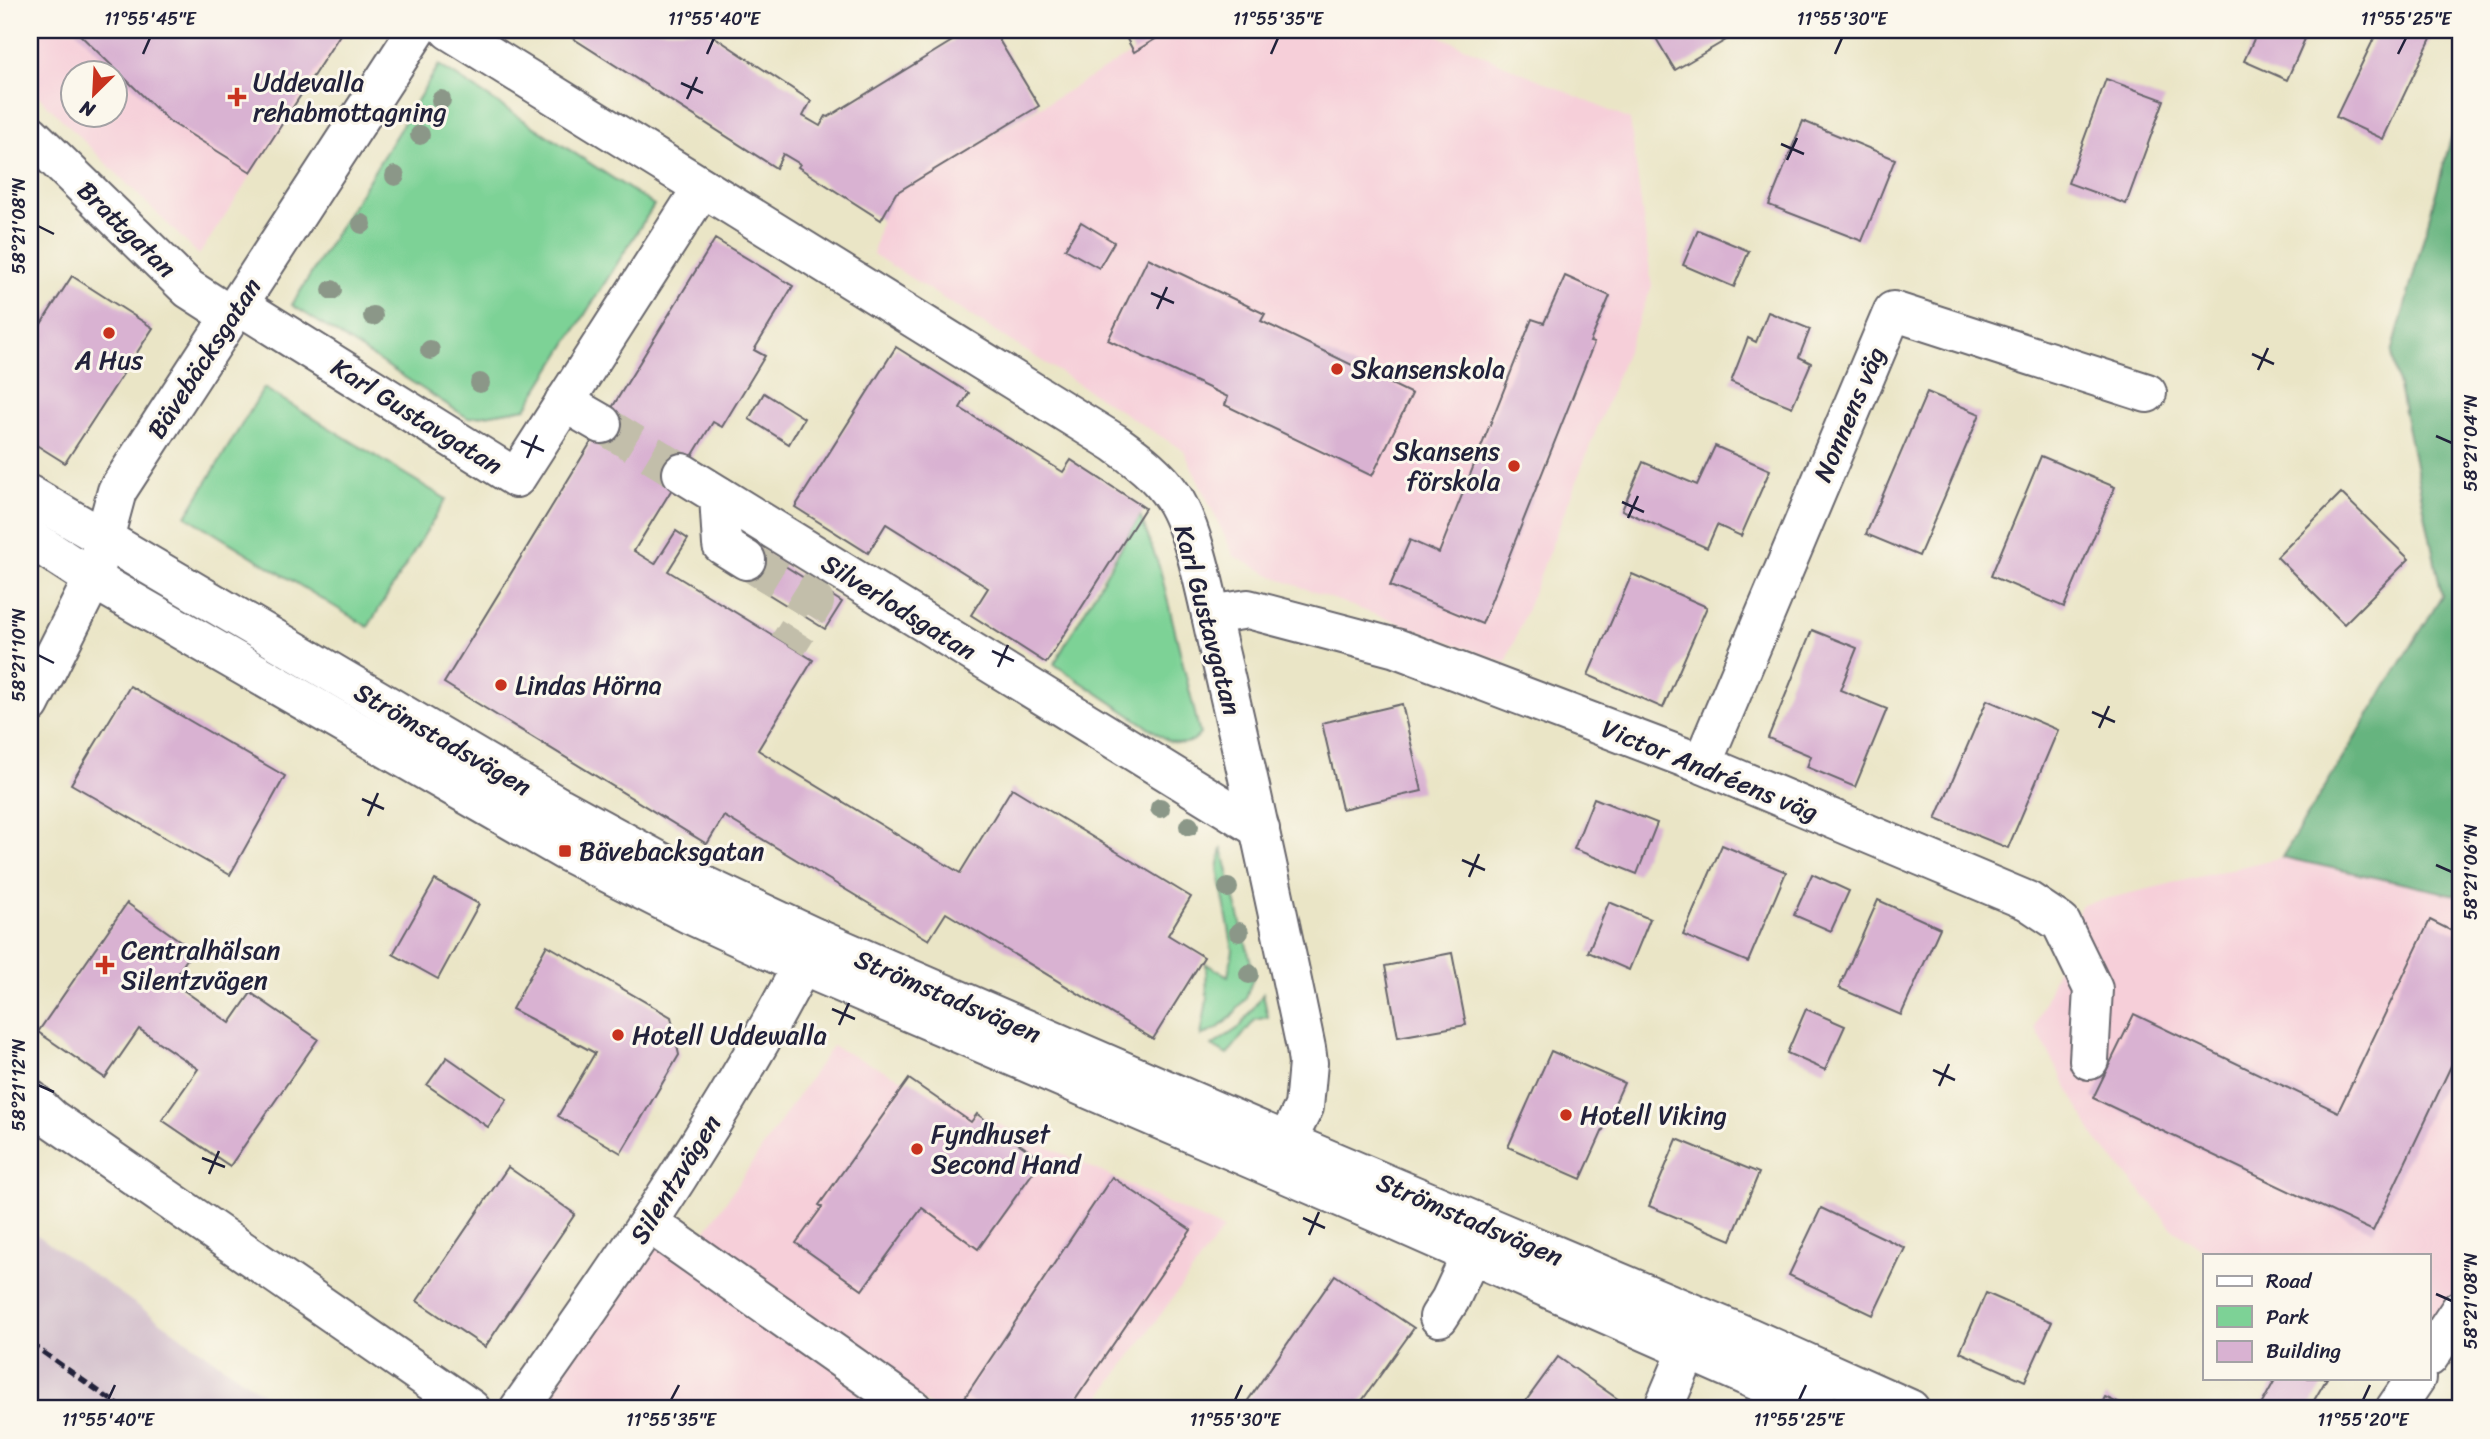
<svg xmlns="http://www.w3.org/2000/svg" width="2490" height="1439" viewBox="0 0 2490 1439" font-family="Sriracha,sans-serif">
  <rect width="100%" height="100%" fill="#fbf7ec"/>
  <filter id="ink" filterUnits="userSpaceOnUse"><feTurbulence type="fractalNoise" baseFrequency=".0143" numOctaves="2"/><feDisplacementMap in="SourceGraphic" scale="14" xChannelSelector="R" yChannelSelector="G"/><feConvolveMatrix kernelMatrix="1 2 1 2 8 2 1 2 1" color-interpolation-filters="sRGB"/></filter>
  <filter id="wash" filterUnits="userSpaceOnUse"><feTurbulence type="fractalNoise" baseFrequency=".00686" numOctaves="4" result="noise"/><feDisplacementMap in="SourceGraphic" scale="28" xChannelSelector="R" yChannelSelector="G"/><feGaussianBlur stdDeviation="1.57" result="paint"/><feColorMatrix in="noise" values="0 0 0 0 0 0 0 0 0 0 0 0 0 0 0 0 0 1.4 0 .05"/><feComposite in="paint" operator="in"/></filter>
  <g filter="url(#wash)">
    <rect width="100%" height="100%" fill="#eae5c6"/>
    <g fill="#f6cfd9" fill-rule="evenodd">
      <path d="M30 30H347L199 255 30 88ZM74 74H116V116H74Z"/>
      <path d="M1170 30H1426L1630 120 1652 286 1506 663 1279 579 1234 556 1184 451 873 254 881 220 896 193Z"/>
      <path d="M2282 857 2460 896V1289L2429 1339V1255H2212L2173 1229 2095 1138 2035 1028 2081 905Z"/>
      <path d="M832 1046 1223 1229 1092 1409H935L696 1245Z"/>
      <path d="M652 1234 902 1409H532Z"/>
    </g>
    <path fill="#d1bdcb" d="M30 1230 285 1409H30Z"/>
    <g fill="#7dd296" stroke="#507a68" stroke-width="2">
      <path d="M439 65 654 205 526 408 468 418 292 305Z"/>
      <path d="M264 388 446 499 368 627 186 516Z"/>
      <path d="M1140 515 1160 569 1200 734C1191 745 1182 745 1169 741L1054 664Z"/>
      <path d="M1222 848 1254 975 1246 998 1231 1017 1217 1029 1201 1036 1207 1000 1206 964 1228 976 1233 950 1218 869Z"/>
      <path d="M1263 994 1268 1017 1255 1020 1227 1055 1212 1046 1240 1027Z"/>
    </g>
    <path fill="#66b47f" stroke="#446b5d" stroke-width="2" d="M2460 116V896L2282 857 2442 596 2392 353 2456 120Z"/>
    <g id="blocks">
      <g fill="#d9b2d2">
        <path d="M75 30H343L251 172 169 121Z"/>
        <path d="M560 30H704L811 101 803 116 820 126 826 116 828 117 957 38 952 30H993L1039 106 896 193 881 220 798 167 800 164 783 154 776 168Z"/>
        <path d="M1122 30H1170L1134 52Z"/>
        <path d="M1651 30H1743L1675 70Z"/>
        <path d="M2258 30H2303L2308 32 2287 80 2244 61Z"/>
        <path d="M2378 30H2424L2433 34 2383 139 2336 117Z"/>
        <path d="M2106 79 2164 100 2126 204 2068 183Z"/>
        <path d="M1803 121 1895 159 1862 241 1769 205Z"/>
        <path d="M1081 222 1114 242 1099 268 1065 249Z"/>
        <path d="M1698 230 1749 251 1734 287 1683 265Z"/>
        <path d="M715 239 793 286 754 350 765 356 722 427 713 422 634 551 655 564 676 531 688 539 668 571 813 660 758 750 960 873 1012 788 1191 897 1168 935 1204 957 1153 1039 946 913 929 940 724 816 707 844 444 683Z"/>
        <path d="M1148 258 1265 314 1261 321 1412 394 1372 476 1225 405 1228 397 1108 340Z"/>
        <path d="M72 276 153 328 65 463 30 441V341Z"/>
        <path d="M1565 276 1610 296 1590 342 1594 343 1482 624 1390 586 1410 540 1439 553 1532 319 1544 323Z"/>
        <path d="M1768 312 1810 329 1799 357 1811 363 1792 407 1731 382 1748 338 1756 342Z"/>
        <path d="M896 347 969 393 960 408 1063 472 1071 460 1145 508 1046 663 971 615 988 588 886 524 868 553 795 507Z"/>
        <path d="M1927 392 1980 414 1919 556 1866 534Z"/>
        <path d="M764 393 804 418 789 444 749 419Z"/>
        <path d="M1715 446 1770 470 1741 536 1717 525 1707 548 1622 510 1643 462 1697 485Z"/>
        <path d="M2041 456 2115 487 2064 607 1991 576Z"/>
        <path d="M2341 493 2409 559 2344 624 2277 557Z"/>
        <path d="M755 547 842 602 825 629 737 575Z"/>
        <path d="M1632 574 1707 607 1663 708 1588 675Z"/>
        <path d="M1812 630 1857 648 1840 690 1887 709 1855 787 1807 767 1811 756 1768 738Z"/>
        <path d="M130 686 285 776 230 875 71 784Z"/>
        <path d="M1987 700 2058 730 2008 848 1936 819Z"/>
        <path d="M1402 704 1422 791 1342 809 1322 723Z"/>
        <path d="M1594 798 1657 823 1637 874 1574 849Z"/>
        <path d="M1722 845 1786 872 1748 962 1683 935Z"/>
        <path d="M1812 874 1849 891 1831 931 1794 915Z"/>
        <path d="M435 880 479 904 438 979 393 954Z"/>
        <path d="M1878 900 1940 928 1901 1015 1839 988Z"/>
        <path d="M1609 902 1650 919 1629 970 1588 952Z"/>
        <path d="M127 903 193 950 172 982 230 1023 251 993 318 1039 230 1166 162 1120 198 1069 139 1029 105 1078 38 1032Z"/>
        <path d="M2430 920 2460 935V1047L2373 1231 2093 1098 2134 1014 2338 1112Z"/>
        <path d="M547 945 671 1017 679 1055 621 1153 558 1116 595 1053 512 1009Z"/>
        <path d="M1452 953 1466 1025 1398 1037 1385 966Z"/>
        <path d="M1806 1009 1845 1026 1825 1070 1787 1053Z"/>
        <path d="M1551 1051 1624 1083 1581 1179 1508 1147Z"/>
        <path d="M447 1057 507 1099 488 1127 427 1085Z"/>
        <path d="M909 1079 971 1122 977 1114 1042 1160 978 1249 922 1208 862 1290 796 1243 822 1207 819 1205Z"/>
        <path d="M1677 1139 1759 1173 1731 1240 1649 1206Z"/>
        <path d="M508 1167 575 1214 485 1347 417 1301Z"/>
        <path d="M1112 1177 1191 1230 1069 1409H982L965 1397Z"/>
        <path d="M1821 1208 1905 1248 1873 1315 1789 1275Z"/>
        <path d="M1335 1275 1414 1328 1356 1409H1242Z"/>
        <path d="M1986 1293 2052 1322 2025 1381 1960 1352Z"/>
        <path d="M1558 1357 1632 1409H1520Z"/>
        <path d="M2276 1378H2327L2309 1409H2264L2260 1407Z"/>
        <path d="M2105 1397 2130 1409H2099Z"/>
      </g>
    </g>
  </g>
  <g filter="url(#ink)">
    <use href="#blocks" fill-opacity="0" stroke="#68666c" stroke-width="2"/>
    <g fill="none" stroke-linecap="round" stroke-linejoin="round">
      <g stroke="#c2beaa" stroke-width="38" stroke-dasharray="38 19" stroke-linecap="butt">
        <path d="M602 424 682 473"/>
        <path d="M746 560 815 602 788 645"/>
      </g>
      <g stroke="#68666c" stroke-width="42">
        <g id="minor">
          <path d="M449 30 1115 443C1137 459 1158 474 1173 497 1197 534 1210 615 1221 659 1251 788 1279 918 1306 1048L1308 1063 1304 1107 1273 1168"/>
          <path d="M30 134 189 289 231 316"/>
          <path d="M239 305 516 478 702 188"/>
          <path d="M564 402 602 424"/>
          <path d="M682 473 1260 829"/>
          <path d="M719 496 722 545 746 560"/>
          <path d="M1211 615 1248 609 1396 648 1702 764 2028 901 2061 923 2093 989 2089 1060"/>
          <path d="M30 704 93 579 117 491 417 30"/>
          <path d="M1702 764 1893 311 2147 393"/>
          <path d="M30 1099 52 1119 471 1409"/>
          <path d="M649 1223 913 1409"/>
          <path d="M1439 1317 1450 1300 1471 1255"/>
          <path d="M2429 1357 2460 1310"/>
          <path d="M519 1409C627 1258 732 1104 816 938"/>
          <path d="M1663 1409 1688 1350"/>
          <path d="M2395 1409 2416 1378"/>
        </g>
      </g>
      <g stroke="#68666c" stroke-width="42">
        <g id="major">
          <path d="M30 495 560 807 705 886 816 938 1285 1141 1749 1337 1910 1409"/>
          <path d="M30 538 93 579 565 851 691 915 802 966 1375 1212 1821 1409"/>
        </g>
      </g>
      <use href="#minor" stroke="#fff" stroke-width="38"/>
      <use href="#major" stroke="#fff" stroke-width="38"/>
      <g stroke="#22223b" stroke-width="5" stroke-dasharray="10 5" stroke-linecap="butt">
        <path d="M30 1343 124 1409"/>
        <path d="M30 1408 32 1409"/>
      </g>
    </g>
    <g fill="#8b9788">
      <circle cx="441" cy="100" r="10"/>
      <circle cx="420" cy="135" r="10"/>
      <circle cx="395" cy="176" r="10"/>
      <circle cx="362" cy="224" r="10"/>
      <circle cx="332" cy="290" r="10"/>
      <circle cx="373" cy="316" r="10"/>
      <circle cx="430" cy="350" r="10"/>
      <circle cx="480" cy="383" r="10"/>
      <circle cx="1160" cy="808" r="10"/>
      <circle cx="1189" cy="826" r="10"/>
      <circle cx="1228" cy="888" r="10"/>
      <circle cx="1239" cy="932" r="10"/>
      <circle cx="1249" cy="974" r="10"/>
    </g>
  </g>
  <path fill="none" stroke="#22223b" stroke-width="2.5" d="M143 54 150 38M707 54 714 38M1271 54 1278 38M1835 54 1842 38M2398 54 2406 38M681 83 703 93M687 99 697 77M1781 144 1804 154M1787 160 1797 138M38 226 54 234M1151 293 1174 303M1157 309 1167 287M2252 354 2274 364M2258 370 2268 348M2436 436 2452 443M521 441 544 451M527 458 537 435M1622 502 1644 512M1628 518 1638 496M992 651 1014 661M38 655 54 663M998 667 1008 645M2092 712 2115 722M2099 728 2109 706M362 799 384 809M368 816 378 793M1462 860 1485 870M2436 865 2452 872M1469 877 1479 854M832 1009 855 1019M839 1025 849 1003M1933 1070 1955 1080M38 1085 54 1092M1939 1086 1949 1064M202 1158 225 1167M209 1174 219 1151M1303 1218 1325 1228M1309 1235 1319 1212M2436 1294 2452 1301M108 1400 115 1385M671 1400 679 1385M1235 1400 1242 1385M1799 1400 1806 1385M2363 1400 2370 1385"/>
  <g fill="#c8321e" stroke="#fbf7ec" stroke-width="2.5">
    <path d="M233.5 86.5h7v7h7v7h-7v7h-7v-7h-7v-7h7z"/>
    <circle cx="109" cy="333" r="7"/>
    <circle cx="1337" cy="369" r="7"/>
    <circle cx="1514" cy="466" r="7"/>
    <circle cx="501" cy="685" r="7"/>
    <rect x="558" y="844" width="14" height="14" rx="3.5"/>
    <path d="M101.5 954.5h7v7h7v7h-7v7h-7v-7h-7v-7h7z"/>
    <circle cx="618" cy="1035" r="7"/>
    <circle cx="1566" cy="1115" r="7"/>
    <circle cx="917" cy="1149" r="7"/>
  </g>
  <g text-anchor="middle" stroke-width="6" stroke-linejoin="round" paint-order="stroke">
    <g font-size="26" fill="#22223b" stroke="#fbf7ec" text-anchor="start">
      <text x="253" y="91">Uddevalla<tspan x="253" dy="30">rehabmottagning</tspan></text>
      <text x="109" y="369" text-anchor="middle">A Hus</text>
      <text x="1351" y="378">Skansenskola</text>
      <text x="1500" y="460" text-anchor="end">Skansens<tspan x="1500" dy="30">förskola</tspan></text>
      <text x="515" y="694">Lindas Hörna</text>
      <text x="579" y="860">Bävebacksgatan</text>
      <text x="121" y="959">Centralhälsan<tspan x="121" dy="30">Silentzvägen</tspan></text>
      <text x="632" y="1044">Hotell Uddewalla</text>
      <text x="1580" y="1124">Hotell Viking</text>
      <text x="931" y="1143">Fyndhuset<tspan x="931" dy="30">Second Hand</tspan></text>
    </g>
    <g font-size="26" fill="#22223b" stroke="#fbf7ec">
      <text transform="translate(127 229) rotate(44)" y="9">Brattgatan</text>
      <text transform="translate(204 358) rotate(-57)" y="9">Bävebäcksgatan</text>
      <text transform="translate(1849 414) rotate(-67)" y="9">Nonnens väg</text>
      <text transform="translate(417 416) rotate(32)" y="9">Karl Gustavgatan</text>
      <text transform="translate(899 607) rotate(32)" y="9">Silverlodsgatan</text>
      <text transform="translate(1208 620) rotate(75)" y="9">Karl Gustavgatan</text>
      <text transform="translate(443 739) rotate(30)" y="9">Strömstadsvägen</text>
      <text transform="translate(1710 770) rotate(22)" y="9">Victor Andréens väg</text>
      <text transform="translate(948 996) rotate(23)" y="9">Strömstadsvägen</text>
      <text transform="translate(675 1179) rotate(-58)" y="9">Silentzvägen</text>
      <text transform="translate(1470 1219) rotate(23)" y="9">Strömstadsvägen</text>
    </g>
  </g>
  <rect width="2490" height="1439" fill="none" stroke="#fbf7ec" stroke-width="77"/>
  <rect x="2203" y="1254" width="228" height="126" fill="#fbf7ec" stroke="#a4a2a5" stroke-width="2"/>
  <rect x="2217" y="1276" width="35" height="10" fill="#ffffff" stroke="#a4a2a5" stroke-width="2"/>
  <text x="2266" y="1288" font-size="21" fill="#22223b">Road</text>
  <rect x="2217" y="1306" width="35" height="21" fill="#7dd296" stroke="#a4a2a5" stroke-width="2"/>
  <text x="2266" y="1324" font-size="21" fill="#22223b">Park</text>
  <rect x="2217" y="1341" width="35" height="21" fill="#d9b2d2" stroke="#a4a2a5" stroke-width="2"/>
  <text x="2266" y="1358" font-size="21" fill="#22223b">Building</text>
  <g transform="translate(94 94) rotate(204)"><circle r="33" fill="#fbf7ec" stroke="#a4a2a5" stroke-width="2"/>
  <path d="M0-5L12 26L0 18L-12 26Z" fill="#c8321e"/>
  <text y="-10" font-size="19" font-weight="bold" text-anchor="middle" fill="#22223b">N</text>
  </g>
  <rect x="38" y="38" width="2414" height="1362" fill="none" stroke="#22223b" stroke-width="2.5"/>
  <g font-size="18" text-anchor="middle" fill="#22223b">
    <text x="150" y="25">11°55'45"E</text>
    <text x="714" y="25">11°55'40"E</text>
    <text x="1278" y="25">11°55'35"E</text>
    <text x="1842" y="25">11°55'30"E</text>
    <text x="2406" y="25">11°55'25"E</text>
    <text transform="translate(19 226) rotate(-90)" y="6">58°21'08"N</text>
    <text transform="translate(2471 443) rotate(-90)" y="6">58°21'04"N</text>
    <text transform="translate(19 655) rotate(-90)" y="6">58°21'10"N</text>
    <text transform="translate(2471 872) rotate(-90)" y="6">58°21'06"N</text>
    <text transform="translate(19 1085) rotate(-90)" y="6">58°21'12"N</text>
    <text transform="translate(2471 1301) rotate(-90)" y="6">58°21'08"N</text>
    <text x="108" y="1426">11°55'40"E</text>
    <text x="671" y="1426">11°55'35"E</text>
    <text x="1235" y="1426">11°55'30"E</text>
    <text x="1799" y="1426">11°55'25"E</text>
    <text x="2363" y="1426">11°55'20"E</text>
  </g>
</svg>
